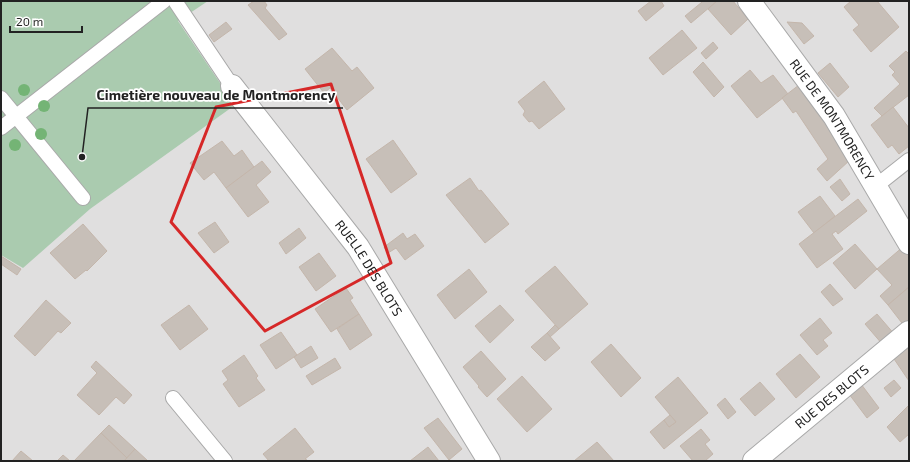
<svg xmlns="http://www.w3.org/2000/svg" width="910" height="462" viewBox="0 0 910 462" font-family="'Exo 2',sans-serif">
  <rect width="100%" height="100%" fill="#f2efe9"/>
  <rect fill="#e0dfdf" x="1" y="1" width="908" height="460"/>
  <path fill="#aacbaf" d="M1 1H208L178 21 235 105 90 209 23 268 1 255Z"/>
  <g fill="#c7bfb8" stroke="#c4b6ab">
    <path d="M254 1H264L267 5 265 8 287 34 279 40 248 5Z"/>
    <path d="M651 1H661L664 6 646 21 638 11Z"/>
    <path d="M702 1H717L691 23 685 16 702 2Z"/>
    <path d="M717 1H733L748 19 731 35 708 9Z"/>
    <path d="M851 1H877L899 27 871 52 853 30 859 25 844 7Z"/>
    <path d="M226 22 232 29 214 42 209 35Z"/>
    <path d="M787 22 802 23 814 36 804 44Z"/>
    <path d="M682 30 697 48 663 75 649 58Z"/>
    <path d="M713 42 718 48 706 59 701 53Z"/>
    <path d="M332 48 352 71 357 67 374 88 347 110 330 88 324 93 305 69Z"/>
    <path d="M906 51 909 54V95L882 116 874 108 900 84 892 75 895 72 889 66Z"/>
    <path d="M703 62 724 87 714 97 693 72Z"/>
    <path d="M830 63 849 87 838 97 818 73Z"/>
    <path d="M750 70 761 83 773 75 788 94 757 118 731 86Z"/>
    <path d="M544 81 565 109 539 129 532 121 529 122 523 115 525 111 518 102Z"/>
    <path d="M799 85 815 107 850 160 827 181 817 169 828 159 796 111 793 113 782 98Z"/>
    <path d="M893 107 909 128V146L899 154 892 145 888 148 871 125Z"/>
    <path d="M393 140 417 174 391 193 366 159Z"/>
    <path d="M222 141 234 156 242 150 254 167 226 188 214 172 204 180 190 163Z"/>
    <path d="M262 161 271 172 256 185 269 202 248 217 226 188Z"/>
    <path d="M470 178 479 191 481 190 509 224 485 243 446 195Z"/>
    <path d="M840 179 850 194 842 201 830 187Z"/>
    <path d="M820 196 835 216 814 233 798 212Z"/>
    <path d="M858 199 867 211 838 234 836 231 832 234 843 249 817 268 799 244Z"/>
    <path d="M215 222 229 242 214 253 198 233Z"/>
    <path d="M83 224 107 251 87 271 86 270 75 279 50 253Z"/>
    <path d="M299 228 306 238 286 254 279 243Z"/>
    <path d="M403 233 407 239 415 234 424 246 405 260 396 248 388 253 384 247Z"/>
    <path d="M855 244 877 269 855 289 833 263Z"/>
    <path d="M904 246 909 253V287L888 305 880 296 892 285 877 269Z"/>
    <path d="M319 253 336 276 316 291 299 267Z"/>
    <path d="M1 256 21 269 17 275 1 264Z"/>
    <path d="M555 266 588 304 559 329 525 291Z"/>
    <path d="M469 269 487 292 455 319 437 295Z"/>
    <path d="M830 284 843 299 833 306 821 292Z"/>
    <path d="M909 287V323L905 327 888 305Z"/>
    <path d="M346 288 353 298 350 300 359 314 331 332 315 309Z"/>
    <path d="M46 300 71 323 61 333 58 331 35 356 14 336Z"/>
    <path d="M189 305 208 329 180 350 161 325Z"/>
    <path d="M500 305 514 320 490 343 475 326Z"/>
    <path d="M359 314 372 335 350 350 337 329Z"/>
    <path d="M877 314 895 335 883 345 865 324Z"/>
    <path d="M820 318 832 333 823 340 828 346 817 355 800 335Z"/>
    <path d="M555 325 559 329 550 337 547 333Z"/>
    <path d="M281 332 297 355 276 369 260 345Z"/>
    <path d="M547 333 560 348 545 361 531 347Z"/>
    <path d="M909 343V381L890 353Z"/>
    <path d="M611 344 641 378 621 397 591 362Z"/>
    <path d="M311 346 318 358 301 368 294 357Z"/>
    <path d="M481 351 506 379 487 397 478 387 479 386 463 367Z"/>
    <path d="M800 354 820 377 796 398 776 374Z"/>
    <path d="M244 355 258 376 256 378 265 390 239 407 223 384 228 380 222 371Z"/>
    <path d="M335 358 341 368 312 385 306 376Z"/>
    <path d="M96 361 132 395 124 404 116 397 99 415 77 395 97 373 91 367Z"/>
    <path d="M522 376 552 409 527 432 497 399Z"/>
    <path d="M678 377 708 413 664 449 650 432 664 420 669 427 676 422 655 397Z"/>
    <path d="M858 380 879 408 867 418 846 390Z"/>
    <path d="M894 380 901 388 891 397 884 388Z"/>
    <path d="M760 382 775 399 755 416 740 399Z"/>
    <path d="M725 398 736 412 728 419 717 405Z"/>
    <path d="M909 405V434L900 442 887 427Z"/>
    <path d="M670 415 676 422 669 427 664 420Z"/>
    <path d="M438 418 462 449 449 460 424 428Z"/>
    <path d="M109 425 135 449 127 458 101 433Z"/>
    <path d="M295 428 314 452 305 459 307 460 306 461H269L263 454Z"/>
    <path d="M701 429 710 440 705 444 713 454 705 461H693L680 446Z"/>
    <path d="M101 433 127 458 124 461H74Z"/>
    <path d="M597 442 614 461H574Z"/>
    <path d="M428 447 439 461H410Z"/>
    <path d="M135 449 148 461H124Z"/>
    <path d="M21 451 33 461H12Z"/>
    <path d="M63 455 70 461H57Z"/>
  </g>
  <g fill="none" stroke-linecap="round" stroke-linejoin="round">
    <g stroke="#a9a9a9" stroke-width="16">
      <g id="lane">
        <path d="M175 1 232 86"/>
        <path d="M1 98 83 198"/>
        <path d="M1 128 164 1"/>
        <path d="M876 186 909 160"/>
        <path d="M173 398 225 461"/>
      </g>
    </g>
    <g stroke="#a9a9a9" stroke-width="24">
      <g id="street">
        <path id="s1" d="M749 1 834 116 909 243"/>
        <path id="s2" d="M232 86 358 247 489 461"/>
        <path id="s3" d="M754 461 909 332"/>
      </g>
    </g>
    <use href="#lane" stroke="#fff" stroke-width="14"/>
    <use href="#street" stroke="#fff" stroke-width="22"/>
  </g>
  <g fill="#74b475">
    <circle cx="24" cy="90" r="6"/>
    <circle cx="44" cy="106" r="6"/>
    <circle cx="41" cy="134" r="6"/>
    <circle cx="15" cy="145" r="6"/>
  </g>
  <path fill="none" stroke="#d62828" stroke-width="3" stroke-linejoin="round" d="M331 84 391 263 265 331 171 222 216 107Z"/>
  <g text-anchor="middle" stroke-width="3.5" stroke-linejoin="round" paint-order="stroke">
    <g font-size="13" fill="#222" stroke="#fff">
      <text dy="5" stroke="none"><textPath href="#s1" startOffset="145">RUE DE MONTMORENCY</textPath></text>
      <text dy="5" stroke="none"><textPath href="#s2" startOffset="228">RUELLE DES BLOTS</textPath></text>
      <text dy="5" stroke="none"><textPath href="#s3" startOffset="101">RUE DES BLOTS</textPath></text>
    </g>
  </g>
  <path fill="none" stroke="#222" stroke-width="1.5" d="M82 157L88 108H343"/>
  <circle fill="#222" stroke="#fff" stroke-width="1.5" cx="82" cy="157" r="4"/>
  <g font-size="14" text-anchor="middle" font-weight="bold" fill="#222" stroke="#fff" stroke-width="3.5" stroke-linejoin="round" paint-order="stroke">
    <text x="216" y="100">Cimetière nouveau de Montmorency</text>
  </g>
  <rect width="910" height="462" fill="none" stroke="#222222" stroke-width="4"/>
  <path d="M10 26v6h72v-6" fill="none" stroke="#222222" stroke-width="2"/>
  <text x="16" y="26" font-size="12" fill="#222222" stroke="#ffffff" stroke-width="3" paint-order="stroke">20 m</text>
</svg>
